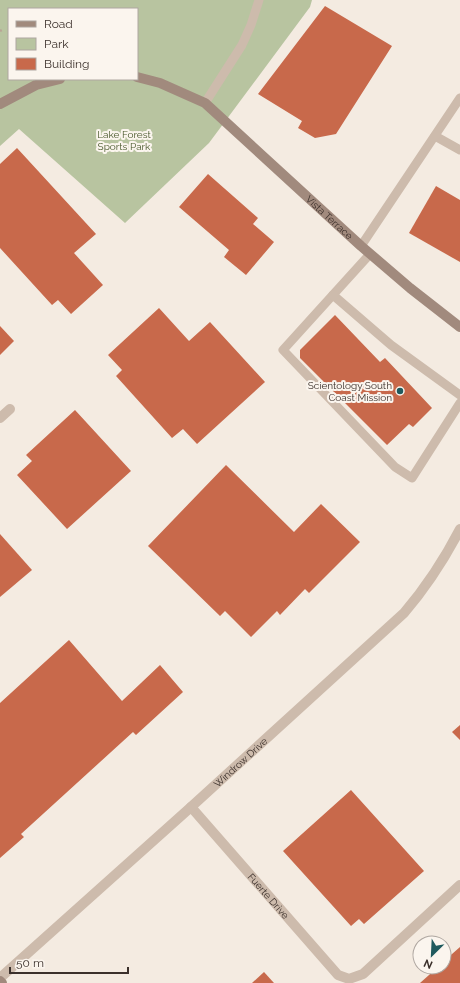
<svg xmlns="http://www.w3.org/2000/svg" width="460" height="983" viewBox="0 0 460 983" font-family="Raleway,sans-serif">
  <rect width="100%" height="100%" fill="#f4ebe1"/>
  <path fill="#b8c4a0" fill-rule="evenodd" d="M0 0H312L310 7 209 143 125 223 19 129 0 146ZM9 9H137V79H9Z"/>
  <g fill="#c8694b">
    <path d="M325 6 392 46 336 134 315 138 298 128 302 121 258 94Z"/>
    <path d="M17 148 96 234 74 253 103 285 71 314 58 300 52 305 0 248V164Z"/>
    <path d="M208 174 258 218 253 224 274 242 246 275 224 257 229 250 179 207Z"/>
    <path d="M436 186 460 200V262L409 233Z"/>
    <path d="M159 308 189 341 210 322 265 382 197 444 183 429 172 438 116 376 122 370 108 355Z"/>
    <path d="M335 315 380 362 385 358 432 408 413 427 409 424 387 445 300 358V350Z"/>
    <path d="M0 326 14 341 0 355Z"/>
    <path d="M75 410 131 471 67 529 17 475 32 461 26 455Z"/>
    <path d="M226 465 294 532 321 504 360 542 309 593 305 589 280 615 277 611 251 637 225 611 220 616 148 546Z"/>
    <path d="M0 534 32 570 0 597Z"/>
    <path d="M69 640 122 701 160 665 183 692 136 735 133 732 21 834 24 837 0 858V703Z"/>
    <path d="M460 725V740L452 732Z"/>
    <path d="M351 790 424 871 364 924 359 919 351 926 283 851Z"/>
    <path d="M460 947V983H420L438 967H444V961Z"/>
    <path d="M264 972 274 983H252Z"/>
  </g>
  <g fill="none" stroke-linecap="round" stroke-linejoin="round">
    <path stroke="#b9a596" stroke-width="2.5" stroke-dasharray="2 2" stroke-linecap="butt" d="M0 31 2 30"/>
    <g stroke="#cdbbac" stroke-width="9">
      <path d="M205 103 242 45 251 25 259 0"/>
      <path d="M435 136 460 150"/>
      <path d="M361 246 460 98"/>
      <path d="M370 254 283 350 395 467 412 478 460 403"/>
      <path d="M333 295 391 345 460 395"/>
    </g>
    <g stroke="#cdbbac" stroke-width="10">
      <path d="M0 418 10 409"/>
      <path id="s1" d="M191 807 338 975 349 979 363 974 460 885"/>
      <path id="s2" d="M0 978 191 807 404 613C427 586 444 560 460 529"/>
    </g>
    <g stroke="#a18a7d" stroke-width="10">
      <path id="s3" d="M137 77 160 83 205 103 361 246 410 288 460 327"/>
      <path d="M0 104 36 85 60 79"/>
      <path d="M0 981 2 983"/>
    </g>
  </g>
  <circle fill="#1f5a5e" stroke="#fbf5ee" stroke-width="1.5" cx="400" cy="391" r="4"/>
  <g text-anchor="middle" stroke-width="4" stroke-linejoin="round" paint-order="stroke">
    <g font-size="10" fill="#4a5a2e" stroke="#fbf5ee">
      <text x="124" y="138">Lake Forest<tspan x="124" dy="12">Sports Park</tspan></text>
    </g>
    <g font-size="10" fill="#3b302b" stroke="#fbf5ee">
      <text dy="4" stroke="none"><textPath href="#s3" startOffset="242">Vista Terrace</textPath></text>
      <text dy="4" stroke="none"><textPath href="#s2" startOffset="323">Windrow Drive</textPath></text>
      <text dy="4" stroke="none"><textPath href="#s1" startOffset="118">Fuerte Drive</textPath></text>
    </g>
    <g font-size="10" fill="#3b302b" stroke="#fbf5ee" text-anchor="end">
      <text x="392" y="389">Scientology South<tspan x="392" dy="12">Coast Mission</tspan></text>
    </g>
  </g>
  <rect x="8" y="8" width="130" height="72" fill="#fbf5ee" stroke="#aea6a0"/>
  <rect x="16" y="21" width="20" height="6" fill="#a18a7d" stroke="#aea6a0"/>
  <text x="44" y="28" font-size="12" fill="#3b302b">Road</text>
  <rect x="16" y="38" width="20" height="12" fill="#b8c4a0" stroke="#aea6a0"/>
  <text x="44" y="48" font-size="12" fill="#3b302b">Park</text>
  <rect x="16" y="58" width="20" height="12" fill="#c8694b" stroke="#aea6a0"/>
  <text x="44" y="68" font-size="12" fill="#3b302b">Building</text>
  <g transform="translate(432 955) rotate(204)"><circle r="19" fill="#fbf5ee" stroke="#aea6a0"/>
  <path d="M0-3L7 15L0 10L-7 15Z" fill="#1f5a5e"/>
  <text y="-6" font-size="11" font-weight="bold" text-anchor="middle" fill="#3b302b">N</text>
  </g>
  <path d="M10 967v6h118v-6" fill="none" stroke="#3b302b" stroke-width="2"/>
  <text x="16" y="967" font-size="12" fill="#3b302b" stroke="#fbf5ee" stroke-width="3" paint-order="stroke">50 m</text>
</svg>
